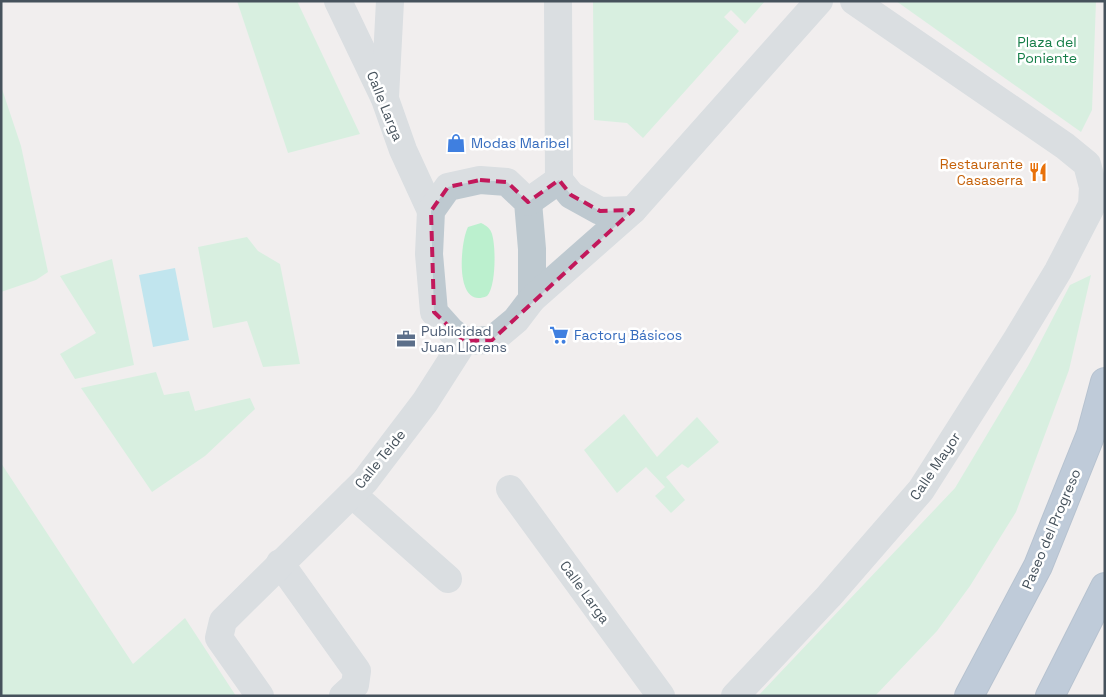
<svg xmlns="http://www.w3.org/2000/svg" width="1106" height="697" viewBox="0 0 1106 697" font-family="'Space Grotesk',sans-serif">
  <rect width="100%" height="100%" fill="#f1eeee"/>
  <g fill="#bbf0ce">
    <path d="M237 1H297L360 134 288 153Z"/>
    <path d="M593 1H765L745 24 731 10 724 17 739 31 643 138 627 123 594 120Z"/>
    <path d="M896 1H1096L1092 110 1081 132Z"/>
    <path d="M1 86 21 146 48 272 36 280 1 292Z"/>
    <path d="M481 223C487 226 490 228 492 234 496 247 496 287 487 296 454 311 460 242 468 227Z"/>
    <path d="M247 237 258 251 280 264 300 364 263 367 247 321 213 328 198 247Z"/>
    <path d="M112 259 134 365 75 379 60 354 96 333 60 276Z"/>
    <path d="M1091 275 1069 370 1016 512 970 586 937 631 875 696H758L955 488 1028 366 1070 285Z"/>
    <path d="M156 372 164 395 189 391 195 411 250 398 255 409 205 456 152 492 81 388Z"/>
    <path d="M624 414 657 457 697 417 719 442 688 468 682 464 666 477 685 500 671 513 655 496 665 487 646 467 617 493 584 450Z"/>
    <path d="M1 463 133 664 185 618 236 696H1Z"/>
  </g>
  <path fill="#87daed" d="M175 268 189 340 153 347 139 275Z"/>
  <g fill="none" stroke-linecap="round" stroke-linejoin="round">
    <g stroke="#708caa" stroke-width="30">
      <g id="highway">
        <path d="M969 696 1038 566 1091 434 1105 382"/>
        <path d="M1050 696 1105 587"/>
      </g>
    </g>
    <g stroke="#bec9d0" stroke-width="28">
      <path d="M338 1 385 99 403 150 431 211"/>
      <path d="M385 97 390 1"/>
      <path d="M480 180 507 182 528 202 532 249V299L516 320 492 340 464 341 451 331 434 312 429 254 431 211 448 187Z"/>
      <path d="M559 180 571 195 600 211 633 210"/>
      <path d="M528 202 559 180 558 1"/>
      <path d="M532 299 633 210 819 1"/>
      <path d="M510 489 661 696"/>
      <path d="M352 494 448 579"/>
      <path d="M280 563 357 671 355 685 343 696"/>
      <path d="M260 696 219 638 223 621 365 481 425 402 464 341"/>
      <path d="M735 696 829 596 921 490 1017 339 1058 271 1092 205 1093 187 1087 164 1065 146 854 1"/>
    </g>
    <use href="#highway" stroke="#84a1be" stroke-width="28"/>
  </g>
  <path d="M0 0H1106V697H0ZM480 180 507 182 528 202 559 180 571 195 600 211 633 210 492 340 464 341 434 312 431 211 448 187Z" fill="#f1eeee" fill-opacity=".55" fill-rule="evenodd"/>
  <path fill="none" stroke="#c2185b" stroke-width="4" stroke-dasharray="10 6" stroke-linejoin="round" d="M480 180 507 182 528 202 559 180 571 195 600 211 633 210 492 340 464 341 434 312 431 211 448 187Z"/>
  <defs>
    <g id="shop-bare" transform="scale(1.5)"><path d="M-5-2.5h2.3a2.7 3.5 0 0 1 5.4 0H5L5.5 6h-11ZM-1.5-2.5h3a1.5 2.3 0 0 0-3 0Z" fill="#3f7fe0" stroke="#fff" stroke-width="2.5" paint-order="stroke"/></g>
    <g id="restaurant-bare" transform="scale(1.5)"><path d="M-5-6h1v4h1v-4h1v4h1v-4h1v5L-1.5 .5V6h-2V.5L-5-1ZM5-6V6H3V1.5H1.5Q1.5-4 5-6Z" fill="#e8710a" stroke="#fff" stroke-width="2.5" paint-order="stroke"/></g>
    <g id="supermarket-bare" transform="scale(1.5)"><path d="M-6-5.5h2.5l.6 2H6L4.5 2H-2.5L-4.4-4H-6ZM-1.5 3.2a1.3 1.3 0 1 0 .1 0ZM3 3.2a1.3 1.3 0 1 0 .1 0Z" fill="#3f7fe0" stroke="#fff" stroke-width="2.5" paint-order="stroke"/></g>
    <g id="office-bare" transform="scale(1.5)"><path d="M-6-3h4V-5.5h4V-3h4V5H-6ZM-1-4.5V-3h2v-1.5ZM-6 0V1H6V0Z" fill="#5c6f8a" stroke="#fff" stroke-width="2.5" paint-order="stroke"/></g>
  </defs>
  <g fill-rule="evenodd">
    <use href="#shop-bare" x="456" y="143"/>
    <use href="#restaurant-bare" x="1038" y="172"/>
    <use href="#supermarket-bare" x="559" y="335"/>
    <use href="#office-bare" x="406" y="339"/>
  </g>
  <g text-anchor="middle" stroke-width="5" stroke-linejoin="round" paint-order="stroke">
    <g font-size="14" fill="#157e48" stroke="#fff">
      <text x="1047" y="47">Plaza del<tspan x="1047" dy="16">Poniente</tspan></text>
    </g>
    <g font-size="14" fill="#46525c" stroke="#fff">
      <text transform="translate(385 106) rotate(68)" y="5">Calle Larga</text>
      <text transform="translate(380 459) rotate(-51)" y="5">Calle Teide</text>
      <text transform="translate(935 466) rotate(-56)" y="5">Calle Mayor</text>
      <text transform="translate(1051 529) rotate(-67)" y="5">Paseo del Progreso</text>
      <text transform="translate(585 592) rotate(54)" y="5">Calle Larga</text>
    </g>
    <g font-size="14" fill="#366cbe" stroke="#fff" text-anchor="start">
      <text x="471" y="148">Modas Maribel</text>
      <text x="574" y="340">Factory Básicos</text>
    </g>
    <g font-size="14" fill="#c56008" stroke="#fff" text-anchor="end">
      <text x="1023" y="169">Restaurante<tspan x="1023" dy="16">Casaserra</tspan></text>
    </g>
    <g font-size="14" fill="#4e5e75" stroke="#fff" text-anchor="start">
      <text x="421" y="336">Publicidad<tspan x="421" dy="16">Juan Llorens</tspan></text>
    </g>
  </g>
  <rect width="1106" height="697" fill="none" stroke="#46525c" stroke-width="5"/>
</svg>
